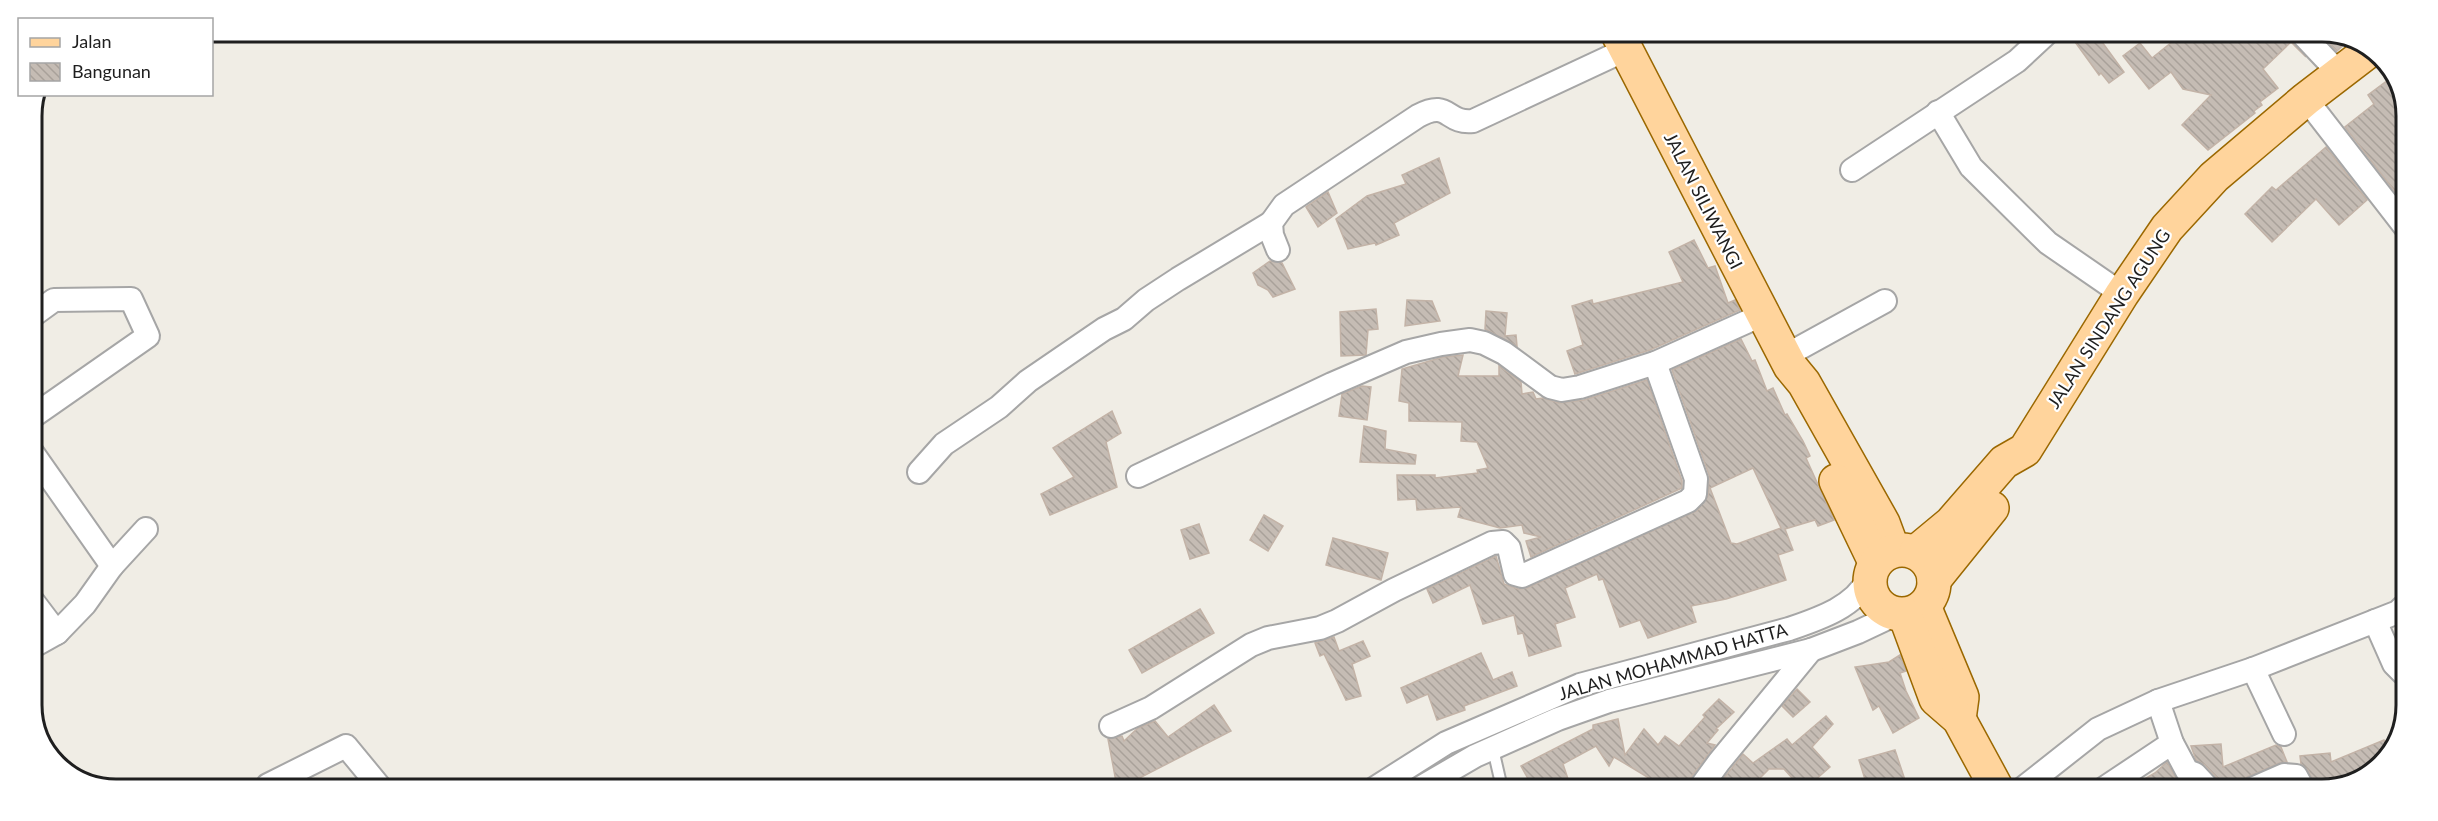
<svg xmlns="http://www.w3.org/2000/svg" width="2438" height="821" viewBox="0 0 2438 821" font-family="Lato,sans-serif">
  <defs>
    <pattern id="building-back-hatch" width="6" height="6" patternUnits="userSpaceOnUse" patternTransform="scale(1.5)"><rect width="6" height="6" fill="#c5bcb4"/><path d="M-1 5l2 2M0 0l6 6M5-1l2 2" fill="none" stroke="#a9a19a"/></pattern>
  </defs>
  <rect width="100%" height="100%" fill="#f0ede5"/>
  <g fill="url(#building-back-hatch)" stroke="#c3b3a7" stroke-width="1.5" fill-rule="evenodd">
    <path d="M2070 35H2097L2124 72 2109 83 2101 73 2099 75Z"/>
    <path d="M2188 36H2291L2294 45 2306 57 2291 42 2263 69 2278 88 2260 102 2262 105 2254 111 2255 113 2208 150 2182 125 2211 95 2183 89 2171 72 2149 89 2123 56 2140 43 2152 58 2177 38 2179 42Z"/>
    <path d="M2322 36H2349L2351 38 2337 51Z"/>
    <path d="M2388 80 2402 99 2406 110V206L2345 127 2374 104 2368 95Z"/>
    <path d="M2326 147 2367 200 2339 225 2316 199 2272 242 2245 214 2272 187 2276 190Z"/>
    <path d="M1439 158 1450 193 1394 223 1399 235 1376 245 1375 243 1348 249 1336 219 1367 196 1406 184 1402 175Z"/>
    <path d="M1328 192 1337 213 1318 227 1306 207Z"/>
    <path d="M1694 240 1708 268 1715 266 1728 303 1735 300 1740 310 1650 350 1575 374 1567 351 1583 345 1572 306 1592 300 1593 304 1683 282 1669 252Z"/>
    <path d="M1270 261 1282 263 1295 289 1273 297 1268 290 1258 285 1253 273Z"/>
    <path d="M1407 300 1432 301 1440 321 1405 326Z"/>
    <path d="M1376 309 1378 329 1368 330 1366 355 1341 356 1340 312Z"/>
    <path d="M1486 311 1507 313 1505 336 1516 335 1517 346 1485 329Z"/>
    <path d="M1741 339 1752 361 1755 360 1767 391 1773 388 1785 415 1787 414 1803 441 1810 456 1806 458 1834 520 1818 526 1815 520 1785 529 1793 550 1778 555 1786 580 1726 599 1691 606 1696 622 1648 638 1640 620 1620 627 1603 579 1599 580 1597 574 1565 588 1575 617 1555 624 1561 646 1529 656 1523 633 1518 634 1514 615 1483 624 1470 585 1433 603 1427 589 1496 556 1504 584 1518 589 1527 588 1697 511 1708 496 1709 475 1672 370ZM1753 468 1781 528 1737 544 1731 543 1710 488Z"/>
    <path d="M1463 355 1458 376H1499V366L1521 382 1522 394 1533 392 1536 399 1543 398 1559 403 1584 400 1647 380 1682 481V488L1531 557 1526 541 1541 537 1524 533 1522 525 1500 528 1458 517 1461 507 1417 510 1416 499 1398 500 1397 475H1435V478L1478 473 1477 470 1488 468 1477 442 1461 441 1462 422 1409 421V403L1399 401 1402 369 1443 357Z"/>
    <path d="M1362 386 1371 387 1367 420 1339 416 1342 394Z"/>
    <path d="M1112 411 1121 433 1106 442 1117 487 1050 515 1041 494 1074 477 1053 448Z"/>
    <path d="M1364 426 1386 431 1385 449 1416 455 1415 464 1360 462Z"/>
    <path d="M1264 515 1283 526 1268 551 1250 540Z"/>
    <path d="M1199 524 1209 553 1190 559 1181 530Z"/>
    <path d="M1333 538 1388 553 1381 580 1326 565Z"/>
    <path d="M1200 609 1214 633 1142 673 1129 650Z"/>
    <path d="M1334 637 1339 651 1363 641 1370 656 1352 664 1361 696 1346 700 1324 654 1320 656 1315 643Z"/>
    <path d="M1481 653 1493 680 1512 672 1517 686 1464 706 1465 710 1437 720 1428 694 1407 703 1401 688Z"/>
    <path d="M1900 655 1906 671 1900 673 1906 691 1919 718 1893 733 1879 706 1873 710 1855 667 1889 662Z"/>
    <path d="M1797 689 1810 702 1793 717 1782 706Z"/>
    <path d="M1719 699 1734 712 1716 729 1718 730 1707 743 1715 745 1689 780 1687 788H1642L1649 778 1614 757 1609 766 1596 746 1563 764 1571 788H1533L1521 766 1593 729V725L1618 719 1625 755 1644 729 1658 745 1665 736 1679 746 1705 717 1703 715Z"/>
    <path d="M1214 705 1231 731 1122 787H1117L1108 739 1122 736 1124 741 1138 728 1155 721 1168 737Z"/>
    <path d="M1826 716 1833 724 1812 747 1830 767 1806 788H1801L1784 769H1769L1750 788H1716L1743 754 1753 763 1787 739 1792 745Z"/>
    <path d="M2384 740 2389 751 2373 772 2323 789H2316L2308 770 2301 764 2300 756 2330 753 2331 762Z"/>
    <path d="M2221 744 2223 767 2276 745 2281 747 2287 762 2279 763 2247 777 2241 782 2239 788 2222 789 2219 780 2205 765 2196 760 2191 746Z"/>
    <path d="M1895 750 1908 789H1868L1859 760Z"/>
    <path d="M2167 762 2176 778 2191 789H2127L2155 773Z"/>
  </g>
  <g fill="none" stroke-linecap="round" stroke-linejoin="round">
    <g stroke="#a6a6a6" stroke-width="14">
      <path id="lane" d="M1493 749 1502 788"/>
    </g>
    <g stroke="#a6a6a6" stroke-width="26">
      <g id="street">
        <path d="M2304 36 2340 74"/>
        <path d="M2306 99 2406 228"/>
        <path d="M1938 112 1971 167 2048 243 2122 294"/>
        <path d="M1852 170 2017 61 2045 35"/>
        <path d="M1278 250 1272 235 1271 223 1284 205 1418 116C1450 99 1445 124 1473 121L1625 50"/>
        <path d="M32 316 54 300 131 299 148 336 32 417"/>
        <path d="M1785 356 1885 301"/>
        <path d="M32 452 112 566"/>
        <path d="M919 472 944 444 999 407 1028 381 1104 329 1124 319 1146 300 1178 279 1271 223"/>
        <path d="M1138 476 1332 384 1406 352 1441 344 1470 340 1484 343 1504 353 1550 387 1562 390 1580 387 1655 363 1762 315"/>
        <path d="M32 600 57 633"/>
        <path d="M2375 621 2394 664 2403 673"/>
        <path d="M32 647 57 633 85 604 112 566 146 529"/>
        <path d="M2253 669 2284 734"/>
        <path d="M2158 701 2172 743 2187 771 2195 774 2209 789"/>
        <path d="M1111 726 1151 708 1251 645 1268 638 1320 628 1337 621 1394 590 1492 543 1503 542 1509 548 1515 574 1522 576 1688 501 1695 494 1696 479 1655 363"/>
        <path d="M268 785 346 746 379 786"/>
        <path d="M1375 788 1446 743 1580 685 1789 629C1818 619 1855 607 1868 579"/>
        <path d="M1420 788 1475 756 1558 719 1609 701 1811 650 1858 632 1894 615"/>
        <path d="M1700 788 1719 762 1811 650"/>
        <path d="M2022 789 2098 729 2158 701 2253 669 2398 612 2403 607"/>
        <path d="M2103 789 2172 743"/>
        <path d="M2252 789 2284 775 2296 776 2303 789"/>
      </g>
    </g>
    <g stroke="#9b6800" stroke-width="36">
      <g id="primary">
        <path d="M1618 34 1790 366 1804 383 1883 523 1893 550"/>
        <path d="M1836 481 1875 562"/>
        <circle cx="1902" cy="582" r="32"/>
        <path d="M1916 552 1951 523 2004 462 2025 450 2122 294 2167 228 2214 177 2306 99 2370 50"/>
        <path d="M1934 580 1992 508"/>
        <path d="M1924 606 1962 697 1959 719"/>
        <path d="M1905 615 1936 699 1959 719 1997 789"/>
      </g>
    </g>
    <use href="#lane" stroke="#fff" stroke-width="10"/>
    <use href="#street" stroke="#fff" stroke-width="22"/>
    <use href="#primary" stroke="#ffd49c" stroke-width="33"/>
  </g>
  <g text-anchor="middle" stroke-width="4.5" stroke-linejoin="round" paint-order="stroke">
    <g font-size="18" fill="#1f1f1f" stroke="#fff">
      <text transform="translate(1703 201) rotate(63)" y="6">JALAN SILIWANGI</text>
      <text transform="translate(2109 319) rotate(-57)" y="6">JALAN SINDANG AGUNG</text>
      <text transform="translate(1673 662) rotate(-16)" y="6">JALAN MOHAMMAD HATTA</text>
    </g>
  </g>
  <path d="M0 0H2438V821H0ZM116 42H2322A74 74 0 0 1 2396 116V705A74 74 0 0 1 2322 779H116A74 74 0 0 1 42 705V116A74 74 0 0 1 116 42Z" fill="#fff" fill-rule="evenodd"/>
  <path fill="none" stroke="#1f1f1f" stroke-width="3" d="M116 42H2322A74 74 0 0 1 2396 116V705A74 74 0 0 1 2322 779H116A74 74 0 0 1 42 705V116A74 74 0 0 1 116 42Z"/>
  <rect x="18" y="18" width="195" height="78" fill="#ffffff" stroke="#a5a5a5" stroke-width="1.5"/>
  <rect x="30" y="38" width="30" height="9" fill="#ffd49c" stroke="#a5a5a5" stroke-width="1.5"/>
  <text x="72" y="48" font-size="18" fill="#1f1f1f">Jalan</text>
  <rect x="30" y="63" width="30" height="18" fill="url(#building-back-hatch)" stroke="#a5a5a5" stroke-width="1.5"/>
  <text x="72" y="78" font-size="18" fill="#1f1f1f">Bangunan</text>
</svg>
